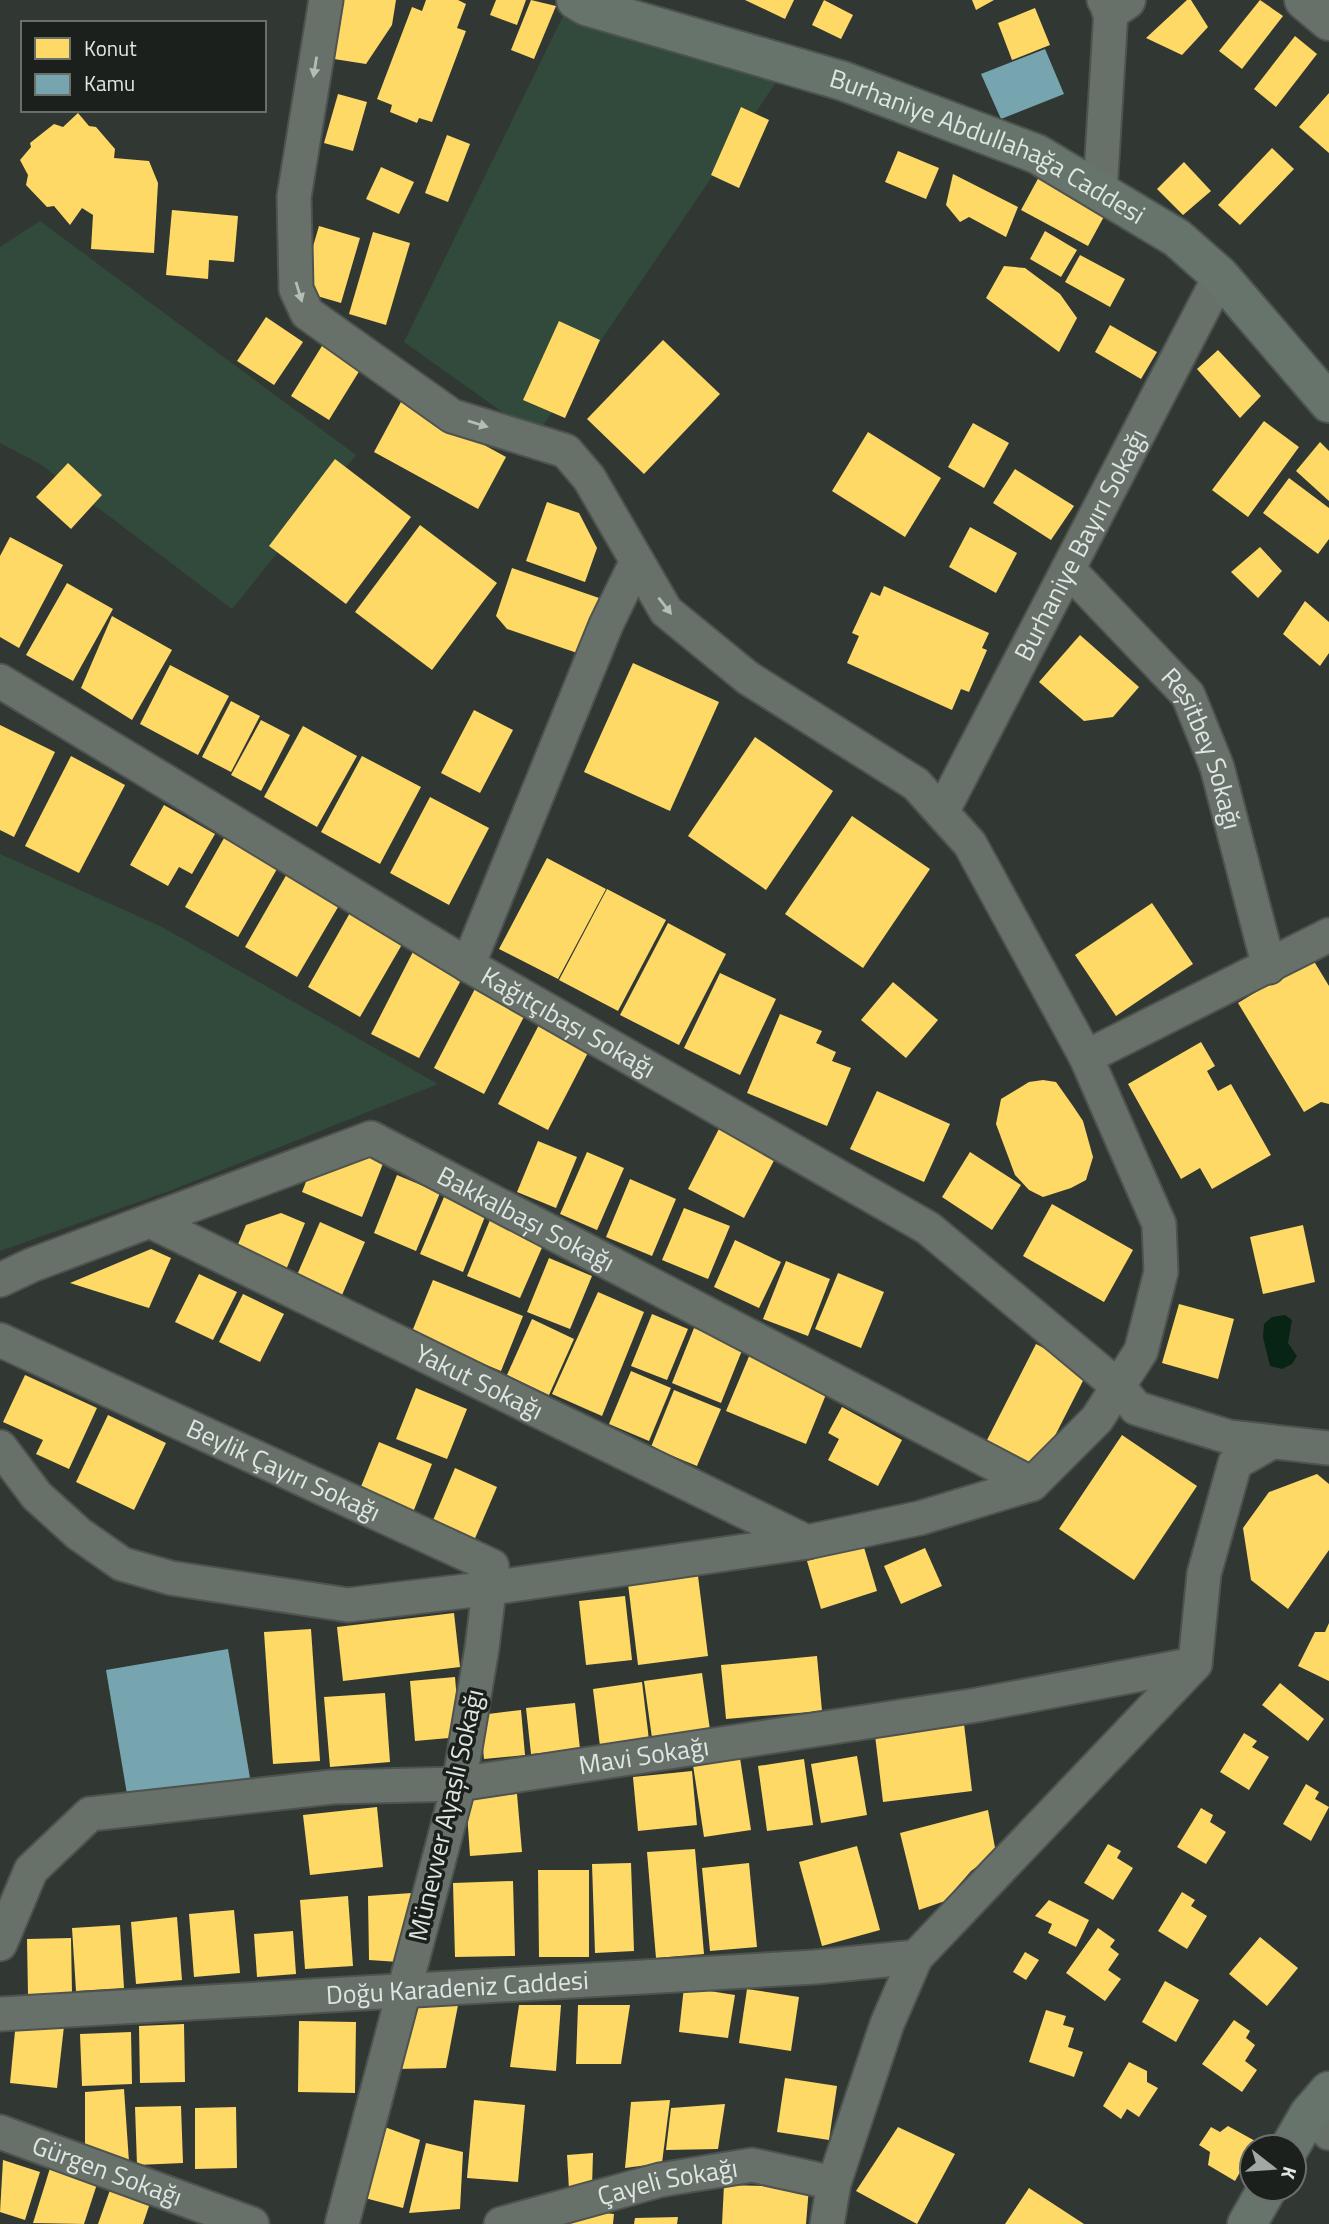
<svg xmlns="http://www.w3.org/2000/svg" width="1329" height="2224" viewBox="0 0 1329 2224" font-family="'Titillium Web',sans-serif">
  <rect width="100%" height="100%" fill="#313834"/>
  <g fill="#314a3b">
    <path d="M564 14 777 81 536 436 404 342Z"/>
    <path d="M40 221 356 455 232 609 40 464 0 443V247Z"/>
    <path d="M0 854 162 927 438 1084 172 1190 0 1251Z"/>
  </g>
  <path fill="#082415" d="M1285 1315 1292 1320 1288 1343 1297 1356 1292 1364 1282 1369 1270 1366 1263 1337 1264 1324 1272 1317Z"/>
  <g fill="#ffd966">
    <path d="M344 0H396L392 25 366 64 334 59Z"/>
    <path d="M426 0H458L466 4 457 28 466 31 432 122 419 118 417 123 390 112 392 105 377 99 412 7 422 11Z"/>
    <path d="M496 0H526L517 25 490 15Z"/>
    <path d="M531 0 556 6 534 59 511 50Z"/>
    <path d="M745 0H794L785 19Z"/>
    <path d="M824 0 853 15 841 39 812 25Z"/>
    <path d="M972 0H994L976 10Z"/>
    <path d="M1187 0H1191L1208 27 1182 55 1146 38Z"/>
    <path d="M1260 0 1283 16 1242 69 1219 51Z"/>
    <path d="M1035 8 1050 45 1012 60 998 23Z"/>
    <path d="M1295 36 1317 54 1276 107 1254 89Z"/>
    <path d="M1329 93V153L1299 127Z"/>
    <path d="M338 94 367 102 353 151 324 143Z"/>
    <path d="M741 107 769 120 739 188 711 175Z"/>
    <path d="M78 113 89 126 96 127 115 149 114 158 149 161 158 183 154 253 91 249 93 215 82 208 70 225 54 206 47 207 26 185 28 175 20 160 31 147 30 143 54 124 63 127Z"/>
    <path d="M447 135 470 144 448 202 425 193Z"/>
    <path d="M1272 148 1294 169 1240 225 1218 205Z"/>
    <path d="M898 151 939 168 926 199 885 182Z"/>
    <path d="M1184 162 1211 191 1183 215 1157 189Z"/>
    <path d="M381 167 414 182 399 214 366 199Z"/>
    <path d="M953 174 1018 207 1006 237 969 217 960 222 946 205Z"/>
    <path d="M1040 175 1107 211 1088 246 1021 210Z"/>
    <path d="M172 210 238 216 234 262 209 260 208 279 166 275Z"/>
    <path d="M319 226 360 238 341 303 300 291Z"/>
    <path d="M1045 231 1077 250 1061 277 1030 259Z"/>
    <path d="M373 232 410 243 386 325 349 314Z"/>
    <path d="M1080 255 1125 279 1110 307 1065 282Z"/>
    <path d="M1004 266 1025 268 1060 294 1077 318 1059 352 986 298Z"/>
    <path d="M266 317 303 342 274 385 237 361Z"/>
    <path d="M559 321 600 340 565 418 523 400Z"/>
    <path d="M1110 325 1157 352 1141 379 1095 352Z"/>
    <path d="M663 340 720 394 644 474 587 419Z"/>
    <path d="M325 341 363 365 329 420 291 396Z"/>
    <path d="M1218 350 1261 396 1240 418 1197 369Z"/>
    <path d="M402 400 506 457 478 509 374 452Z"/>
    <path d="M1264 421 1299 447 1248 517 1212 490Z"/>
    <path d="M973 423 1009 443 984 488 948 467Z"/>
    <path d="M868 432 941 478 905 537 832 491Z"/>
    <path d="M1320 442 1329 451V501L1296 471Z"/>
    <path d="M335 459 411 517 346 604 269 546Z"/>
    <path d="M68 463 102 495 71 529 36 497Z"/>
    <path d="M1015 469 1074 506 1051 540 993 503Z"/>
    <path d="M1289 478 1329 508V539L1318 554 1263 513Z"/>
    <path d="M547 502 579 513 597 548 585 582 526 561Z"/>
    <path d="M420 525 497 583 432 670 355 612Z"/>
    <path d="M970 527 1017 553 996 593 949 567Z"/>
    <path d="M10 537 63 565 19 648 0 637V556Z"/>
    <path d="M1260 547 1282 571 1258 598 1231 572Z"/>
    <path d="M512 568 602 599 583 655 507 629 496 616Z"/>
    <path d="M67 583 113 609 73 681 26 655Z"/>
    <path d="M884 586 989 633 982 648 987 650 969 692 961 689 952 710 847 663 859 636 852 633 871 592 880 596Z"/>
    <path d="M1305 601 1329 622V653L1320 666 1283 634Z"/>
    <path d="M112 616 172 650 132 720 81 688Z"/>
    <path d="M1080 635 1139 687 1113 717 1084 721 1039 682Z"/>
    <path d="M633 663 719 702 670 811 584 772Z"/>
    <path d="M170 665 229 696 198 755 140 724Z"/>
    <path d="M231 701 260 716 231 772 202 757Z"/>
    <path d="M474 710 513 730 480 793 441 773Z"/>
    <path d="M261 720 290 735 261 791 231 775Z"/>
    <path d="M0 725 55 752 14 837 0 830Z"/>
    <path d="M303 726 357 756 317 827 264 797Z"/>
    <path d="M755 737 833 791 766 890 688 836Z"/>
    <path d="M71 756 125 785 79 873 25 846Z"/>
    <path d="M362 756 421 787 380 864 321 832Z"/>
    <path d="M430 797 489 828 449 905 390 873Z"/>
    <path d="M164 805 215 834 192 874 179 867 168 886 130 865Z"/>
    <path d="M852 816 930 869 863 968 785 914Z"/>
    <path d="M228 831 281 862 238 937 185 907Z"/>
    <path d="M547 858 606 889 558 979 499 949Z"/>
    <path d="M288 872 341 902 297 977 245 947Z"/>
    <path d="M607 889 666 920 618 1011 559 980Z"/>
    <path d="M1152 903 1193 964 1116 1016 1075 955Z"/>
    <path d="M351 911 404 941 360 1017 308 987Z"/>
    <path d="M668 923 726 954 679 1045 620 1015Z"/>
    <path d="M417 944 466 971 419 1058 371 1034Z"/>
    <path d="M1312 958 1329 986V1104L1321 1102 1304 1112 1238 1003Z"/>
    <path d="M720 973 776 999 740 1075 684 1048Z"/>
    <path d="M479 981 529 1007 484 1094 434 1068Z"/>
    <path d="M893 982 938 1020 906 1058 861 1020Z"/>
    <path d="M780 1014 822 1031 816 1043 836 1052 832 1061 851 1068 827 1126 747 1093Z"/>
    <path d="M543 1017 593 1043 548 1130 498 1104Z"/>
    <path d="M1201 1042 1215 1066 1207 1071 1218 1091 1231 1084 1271 1155 1212 1189 1200 1168 1181 1179 1128 1084Z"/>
    <path d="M1043 1080 1056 1082 1073 1106 1083 1121 1093 1157 1086 1180 1071 1188 1043 1197 1029 1190 1015 1175 996 1124 1001 1099 1029 1082Z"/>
    <path d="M877 1091 950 1124 924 1182 850 1149Z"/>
    <path d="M723 1121 780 1149 744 1218 688 1189Z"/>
    <path d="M538 1141 577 1157 556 1208 517 1192Z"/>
    <path d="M364 1152 384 1161 362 1217 302 1192 311 1169Z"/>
    <path d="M587 1152 624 1168 597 1230 560 1214Z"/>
    <path d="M970 1152 1021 1185 992 1230 942 1197Z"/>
    <path d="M397 1175 440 1193 416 1251 374 1233Z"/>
    <path d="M630 1179 676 1199 652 1256 606 1237Z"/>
    <path d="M444 1197 486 1214 463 1272 420 1254Z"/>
    <path d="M1052 1204 1133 1250 1104 1302 1023 1256Z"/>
    <path d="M684 1208 730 1226 708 1279 662 1260Z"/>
    <path d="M281 1213 305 1223 286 1270 236 1249 246 1225Z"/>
    <path d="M490 1220 544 1243 520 1298 467 1276Z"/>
    <path d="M320 1222 365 1242 342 1295 297 1275Z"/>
    <path d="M1303 1225 1315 1282 1263 1294 1250 1237Z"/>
    <path d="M735 1240 781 1262 759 1308 714 1287Z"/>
    <path d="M151 1249 171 1258 149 1308 70 1283Z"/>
    <path d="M549 1258 592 1276 570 1329 527 1312Z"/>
    <path d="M786 1261 830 1279 808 1336 763 1319Z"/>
    <path d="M838 1273 884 1292 861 1348 815 1329Z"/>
    <path d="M199 1274 237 1292 213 1340 175 1322Z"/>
    <path d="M433 1280 523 1316 501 1371 411 1334Z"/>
    <path d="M598 1292 644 1312 602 1416 552 1394Z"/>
    <path d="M243 1294 284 1314 260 1362 219 1342Z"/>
    <path d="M1179 1304 1234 1319 1218 1379 1162 1363Z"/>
    <path d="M652 1314 688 1329 667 1380 631 1366Z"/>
    <path d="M532 1319 574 1339 549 1395 507 1375Z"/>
    <path d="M694 1328 743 1348 721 1403 672 1383Z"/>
    <path d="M1036 1344 1088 1371 1037 1471 985 1444Z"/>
    <path d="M750 1354 829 1387 806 1444 726 1411Z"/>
    <path d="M631 1371 671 1388 649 1441 609 1424Z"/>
    <path d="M25 1375 97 1408 69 1469 36 1454 43 1440 3 1422Z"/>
    <path d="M416 1388 467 1409 447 1459 396 1439Z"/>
    <path d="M674 1390 721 1409 697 1466 651 1447Z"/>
    <path d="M842 1407 902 1440 878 1486 828 1460 839 1439 828 1433Z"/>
    <path d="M108 1415 166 1443 134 1510 76 1482Z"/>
    <path d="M1122 1435 1197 1486 1134 1580 1059 1529Z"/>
    <path d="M379 1442 432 1464 412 1515 358 1494Z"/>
    <path d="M455 1468 497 1487 473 1543 431 1525Z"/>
    <path d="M1317 1474 1329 1484V1550L1288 1609 1251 1580 1243 1528 1269 1492Z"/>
    <path d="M863 1544 877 1591 821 1609 807 1561Z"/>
    <path d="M925 1548 942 1586 901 1604 884 1566Z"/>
    <path d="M698 1576 708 1656 638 1665 628 1584Z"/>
    <path d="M625 1596 632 1660 586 1665 579 1601Z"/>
    <path d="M454 1613 460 1667 343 1681 337 1627Z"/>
    <path d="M1329 1623V1681L1298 1666 1315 1632H1325Z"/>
    <path d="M311 1629 320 1761 273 1764 264 1632Z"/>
    <path d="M817 1656 822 1711 726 1719 721 1665Z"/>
    <path d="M702 1673 710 1730 652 1738 644 1681Z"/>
    <path d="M455 1677 460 1737 415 1741 410 1681Z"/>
    <path d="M642 1682 649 1740 600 1746 593 1689Z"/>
    <path d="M1280 1683 1324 1719 1308 1741 1262 1705Z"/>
    <path d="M385 1693 390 1762 330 1767 324 1697Z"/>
    <path d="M575 1703 580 1749 531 1754 526 1708Z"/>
    <path d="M521 1710 525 1755 484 1759 480 1715Z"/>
    <path d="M964 1724 972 1791 883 1802 875 1735Z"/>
    <path d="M1244 1733 1257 1741 1252 1747 1269 1757 1249 1790 1220 1772Z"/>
    <path d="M857 1756 867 1815 821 1823 811 1764Z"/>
    <path d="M740 1758 751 1830 704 1837 693 1765Z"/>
    <path d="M804 1759 813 1825 767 1831 758 1766Z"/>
    <path d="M692 1771 697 1825 638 1831 633 1777Z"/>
    <path d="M1306 1784 1319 1792 1315 1799 1329 1807 1311 1841 1283 1824Z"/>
    <path d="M517 1794 522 1852 470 1856 466 1798Z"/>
    <path d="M377 1807 383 1867 310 1875 303 1815Z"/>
    <path d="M1201 1808 1213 1815 1210 1822 1226 1832 1206 1864 1177 1847Z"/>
    <path d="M988 1810 996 1853 971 1871 945 1901 919 1910 900 1833Z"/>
    <path d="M1108 1844 1121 1851 1117 1858 1133 1868 1113 1900 1084 1883Z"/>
    <path d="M857 1846 880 1930 822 1946 799 1862Z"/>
    <path d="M695 1849 704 1954 656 1958 647 1852Z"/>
    <path d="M631 1863 634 1951 595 1953 592 1864Z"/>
    <path d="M749 1863 757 1947 710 1951 702 1868Z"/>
    <path d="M538 1870H589V1957H539Z"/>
    <path d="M513 1881 515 1956 455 1957 453 1883Z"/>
    <path d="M1182 1892 1195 1900 1191 1906 1207 1916 1187 1949 1158 1931Z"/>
    <path d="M412 1893 399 1962 369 1960 368 1896Z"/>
    <path d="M348 1896 353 1966 305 1969 300 1900Z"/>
    <path d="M1049 1900 1089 1920 1076 1947 1048 1933 1052 1924 1035 1916Z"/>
    <path d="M234 1910 240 1973 194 1977 189 1914Z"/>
    <path d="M177 1917 182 1980 136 1984 131 1922Z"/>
    <path d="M120 1925 124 1988 76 1991 72 1928Z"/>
    <path d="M1098 1928 1115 1940 1110 1947 1119 1954 1108 1970 1121 1979 1105 2001 1066 1973Z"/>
    <path d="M293 1931 296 1974 257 1977 254 1934Z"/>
    <path d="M1260 1937 1298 1968 1267 2006 1229 1974Z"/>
    <path d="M71 1938 72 1994 28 1995 27 1939Z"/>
    <path d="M1025 1952 1039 1960 1026 1980 1013 1972Z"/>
    <path d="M1165 1981 1199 2000 1176 2042 1142 2022Z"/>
    <path d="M684 1987 735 1995 728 2038 679 2032Z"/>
    <path d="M747 1989 799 1997 791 2051 739 2043Z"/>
    <path d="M411 2004 458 2005 446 2068 395 2069Z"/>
    <path d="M519 2005H561L556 2071 510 2067Z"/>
    <path d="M578 2005H630L621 2064H576Z"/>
    <path d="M1046 2010 1066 2016 1063 2025 1074 2028 1068 2047 1083 2052 1074 2077 1029 2062Z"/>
    <path d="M1234 2020 1250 2031 1246 2038 1255 2045 1245 2061 1257 2070 1242 2092 1202 2064Z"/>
    <path d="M16 2021 64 2026 57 2088 10 2083Z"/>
    <path d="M299 2021 356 2022 355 2093 298 2092Z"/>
    <path d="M184 2024 185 2082 140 2083 139 2026Z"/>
    <path d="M131 2032 132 2084 82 2086 80 2034Z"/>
    <path d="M1129 2062 1147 2071V2082L1158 2088 1139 2117 1127 2109 1121 2119 1103 2106Z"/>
    <path d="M785 2078 837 2086 829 2140 777 2132Z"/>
    <path d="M124 2089 129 2162 85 2148V2092Z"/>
    <path d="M474 2100 525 2105 518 2182 467 2178Z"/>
    <path d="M670 2100 662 2163 625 2168 631 2102Z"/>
    <path d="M725 2104 718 2149 666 2150 671 2108Z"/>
    <path d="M181 2106 183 2163 137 2165 135 2107Z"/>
    <path d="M236 2107 237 2168 195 2169V2108Z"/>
    <path d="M382 2126 420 2140 403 2208 361 2197Z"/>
    <path d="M1228 2126 1257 2142 1235 2181 1208 2165 1210 2152 1199 2145 1211 2127 1220 2132Z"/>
    <path d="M898 2127 955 2154 917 2224 856 2191Z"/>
    <path d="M426 2143 463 2152 460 2209 409 2213Z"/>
    <path d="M593 2153 592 2187 569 2189 567 2155Z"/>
    <path d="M3 2160 40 2172 25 2220 0 2212Z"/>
    <path d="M51 2165 98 2181 84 2224 33 2223Z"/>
    <path d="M724 2185 809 2187 806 2224H722Z"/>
    <path d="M1029 2188 1084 2224H1005Z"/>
    <path d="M110 2190 150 2203 143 2224H98Z"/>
    <path d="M569 2210 614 2214 613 2224H568Z"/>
    <path d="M678 2217 677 2224H634L635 2218Z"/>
  </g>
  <g fill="#76a5af">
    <path d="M1045 49 1064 94 1001 119 981 74Z"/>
    <path d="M228 1649 250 1778 128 1800 106 1670Z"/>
  </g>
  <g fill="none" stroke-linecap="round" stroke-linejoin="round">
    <g stroke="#4e5350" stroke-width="37">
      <g id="minor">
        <path d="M1100 192 1111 10 1104 0"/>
        <path id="s1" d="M1068 569 1188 695 1217 767 1269 967"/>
        <path id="s2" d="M0 681 468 965 928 1228 1119 1387 1136 1408 1229 1437 1329 1448"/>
        <path id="s3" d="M942 812 1220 276"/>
        <path d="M468 965 606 625 636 563"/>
        <path d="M1086 1057 1329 935"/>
        <path id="s4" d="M152 1222 807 1542"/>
        <path id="s5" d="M0 1280 32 1265 371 1138 1032 1484"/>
        <path id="s6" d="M0 1340 492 1566 482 1648 459 1784 342 2224"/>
        <path d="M0 1447 37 1496 79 1534 122 1564 171 1578 348 1605 491 1588 807 1542 920 1518 1032 1484 1097 1419 1141 1351 1161 1272 1159 1224 1086 1057 970 844 916 784 748 678 666 611 589 478 566 451 452 416 307 313 296 289 294 197 326 0"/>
        <path id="s7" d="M0 1944 31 1870 90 1814 332 1787 459 1784 977 1705 1195 1664"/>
        <path id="s8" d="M0 2014 815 1967 916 1957"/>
        <path d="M1309 2114 1329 2133"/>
        <path id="s9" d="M0 2132 252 2224"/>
        <path id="s10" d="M501 2224 660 2180 752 2165 834 2183"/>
        <path d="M827 2224 834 2183 887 2024 916 1957 1195 1664 1204 1574 1235 1463 1272 1442"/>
      </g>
    </g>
    <g stroke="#4e5350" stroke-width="42">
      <g id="tertiary">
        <path d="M1304 0 1329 21"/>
        <path d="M1111 10 1126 0"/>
      </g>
    </g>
    <g stroke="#4e5350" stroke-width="42">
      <g id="secondary">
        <path id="s11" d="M576 0 586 6 843 81 1037 154 1177 238 1220 276 1329 403"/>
        <path d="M1290 2147 1309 2114 1329 2091"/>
        <path d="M1247 2224 1267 2189"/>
      </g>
    </g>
    <use href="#minor" stroke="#67716a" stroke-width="33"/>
    <use href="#tertiary" stroke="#67716a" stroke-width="38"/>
    <use href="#secondary" stroke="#67746b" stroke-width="38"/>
  </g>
  <defs><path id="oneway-solid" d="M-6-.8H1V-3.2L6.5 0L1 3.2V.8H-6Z" transform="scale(1.75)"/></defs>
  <g fill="#b4bdb7">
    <use href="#oneway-solid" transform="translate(315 67) rotate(99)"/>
    <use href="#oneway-solid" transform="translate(299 292) rotate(73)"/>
    <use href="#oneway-solid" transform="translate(478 424) rotate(17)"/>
    <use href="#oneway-solid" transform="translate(665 606) rotate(52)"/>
  </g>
  <g text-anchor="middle" stroke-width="7" stroke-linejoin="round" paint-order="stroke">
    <g font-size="26" fill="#dee6e1" stroke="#1b201d">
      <text dy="9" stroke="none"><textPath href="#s11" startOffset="438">Burhaniye Abdullahağa Caddesi</textPath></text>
      <text dy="9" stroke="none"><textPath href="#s3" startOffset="301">Burhaniye Bayırı Sokağı</textPath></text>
      <text dy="9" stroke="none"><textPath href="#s1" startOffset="229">Reşitbey Sokağı</textPath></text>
      <text dy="9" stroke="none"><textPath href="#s2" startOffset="663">Kağıtçıbaşı Sokağı</textPath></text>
      <text dy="9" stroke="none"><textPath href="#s5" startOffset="572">Bakkalbaşı Sokağı</textPath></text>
      <text dy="9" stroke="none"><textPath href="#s4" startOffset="364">Yakut Sokağı</textPath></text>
      <text dy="9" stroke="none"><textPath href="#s6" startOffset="312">Beylik Çayırı Sokağı</textPath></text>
      <text dy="9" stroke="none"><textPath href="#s7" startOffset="719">Mavi Sokağı</textPath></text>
      <text transform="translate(446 1815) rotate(-77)" y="9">Münevver Ayaşlı Sokağı</text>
      <text dy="9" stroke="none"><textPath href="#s8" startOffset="458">Doğu Karadeniz Caddesi</textPath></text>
      <text dy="9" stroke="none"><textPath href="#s9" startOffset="114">Gürgen Sokağı</textPath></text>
      <text dy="9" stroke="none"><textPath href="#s10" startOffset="172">Çayeli Sokağı</textPath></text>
    </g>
  </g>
  <rect x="21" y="21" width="245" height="91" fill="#1b201d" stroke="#696f6b" stroke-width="2"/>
  <rect x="35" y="38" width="35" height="21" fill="#ffd966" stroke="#696f6b" stroke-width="2"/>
  <text x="84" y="56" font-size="21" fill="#dee6e1">Konut</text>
  <rect x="35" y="74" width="35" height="21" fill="#76a5af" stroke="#696f6b" stroke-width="2"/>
  <text x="84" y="91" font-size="21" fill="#dee6e1">Kamu</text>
  <g transform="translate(1273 2168) rotate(107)"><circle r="33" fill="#1b201d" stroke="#696f6b" stroke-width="2"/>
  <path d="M0-5L12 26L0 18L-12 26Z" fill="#a1a9a4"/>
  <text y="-10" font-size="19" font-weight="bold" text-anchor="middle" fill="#dee6e1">K</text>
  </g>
</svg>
